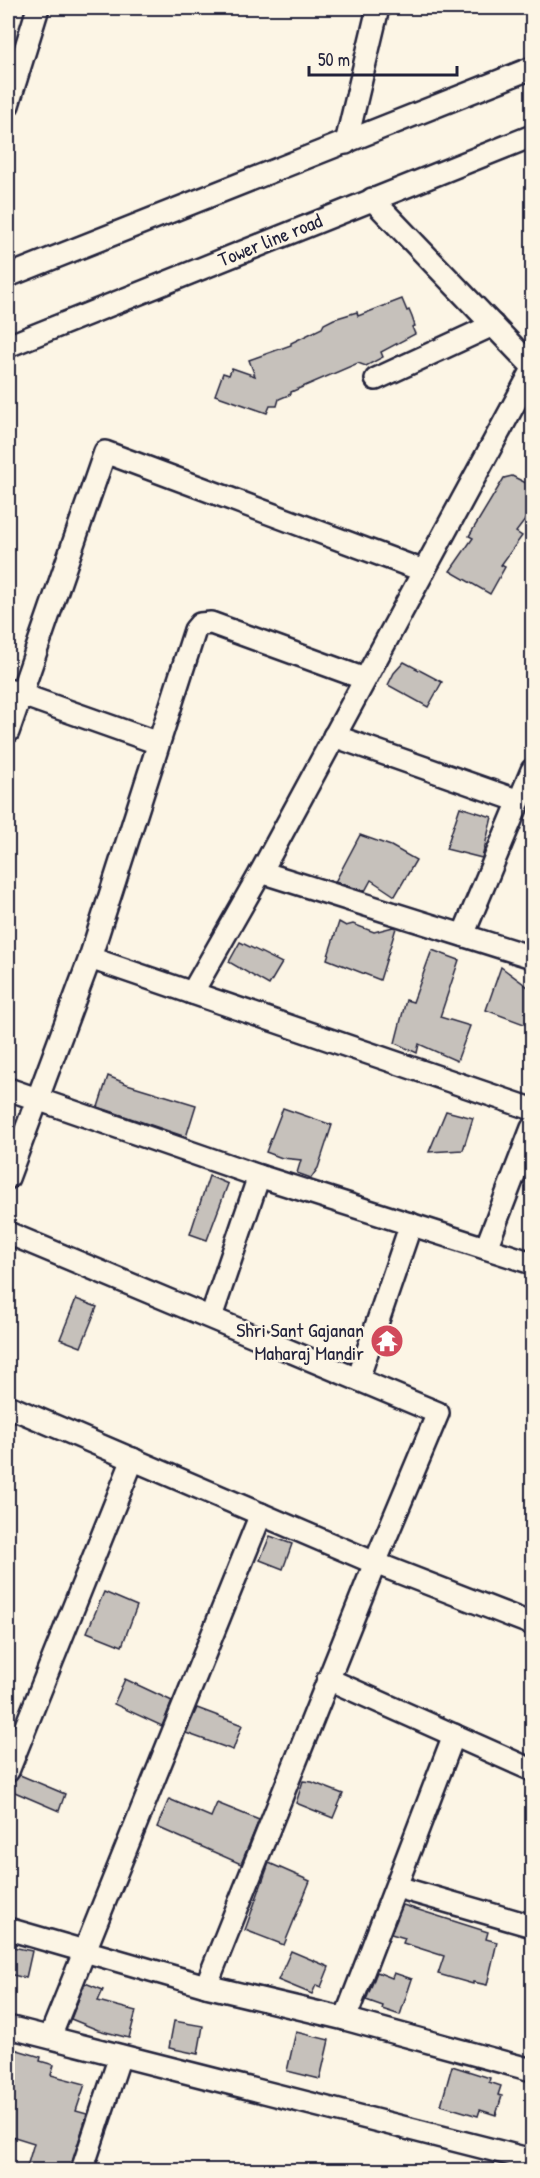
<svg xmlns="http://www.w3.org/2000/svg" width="540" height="2178" viewBox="0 0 540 2178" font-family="'Patrick Hand',sans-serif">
  <rect width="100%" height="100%" fill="#fcf5e5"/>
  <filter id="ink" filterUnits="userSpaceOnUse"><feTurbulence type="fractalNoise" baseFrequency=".0167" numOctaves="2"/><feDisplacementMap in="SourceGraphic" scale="12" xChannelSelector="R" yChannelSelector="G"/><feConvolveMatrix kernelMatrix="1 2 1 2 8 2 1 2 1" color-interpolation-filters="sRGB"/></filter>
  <g filter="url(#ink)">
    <g fill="#c6c1bb" stroke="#22223b" stroke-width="1.5">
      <path d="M402 299 407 311 409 310 412 317 415 326 412 327 415 334 381 352 383 357 366 366 358 363 291 392V394L279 399 277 406H270L267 413 215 395 223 373 229 375 232 368 255 376 249 360 291 345V343L322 328 324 324 334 319 357 312 358 316Z"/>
      <path d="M512 476 532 486V511L516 532 522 536 501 565 505 567 490 594 450 571 473 538 469 536 504 478Z"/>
      <path d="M404 662 442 682 428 707 388 685 394 673Z"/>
      <path d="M460 807 492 817 482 858 446 849Z"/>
      <path d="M360 835 391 846 416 860 395 896 371 880 365 891 335 882Z"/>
      <path d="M339 922 346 926 353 924 374 932 393 927 396 928 380 980 327 959Z"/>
      <path d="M240 942 282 963 269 985 229 962Z"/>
      <path d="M432 950 459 960 440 1017 470 1026 457 1061 419 1044 417 1053 395 1043 406 1000 413 1002Z"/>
      <path d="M501 967 532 990V1027L486 1010Z"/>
      <path d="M108 1076 127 1084 196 1105 186 1137 98 1107Z"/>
      <path d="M283 1108 332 1125 318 1168 311 1178 297 1173 301 1160 282 1158 266 1152Z"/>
      <path d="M446 1111 473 1118 463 1150 429 1152Z"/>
      <path d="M209 1176 228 1184 207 1240 190 1234Z"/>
      <path d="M76 1299 97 1307 81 1347 60 1339Z"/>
      <path d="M270 1536 292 1544 283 1569 260 1560Z"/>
      <path d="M104 1592 137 1606 122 1646 87 1632Z"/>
      <path d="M125 1679 172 1701 162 1726 114 1704Z"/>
      <path d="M197 1708 242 1725 233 1750 186 1733Z"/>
      <path d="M20 1775 65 1794 59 1811 10 1790 13 1782Z"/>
      <path d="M303 1781 312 1782 343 1794 333 1818 296 1803Z"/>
      <path d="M169 1799 211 1817 217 1803 259 1820 241 1864 157 1827Z"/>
      <path d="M269 1863 310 1881 284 1945 245 1930Z"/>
      <path d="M403 1905 488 1932 486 1939 497 1942 487 1985 473 1982V1984L438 1974 444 1956 403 1943 405 1938 391 1934Z"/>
      <path d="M8 1946 32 1951 26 1978 8 1974Z"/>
      <path d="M291 1951 329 1967 321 1987 316 1985 312 1994 278 1980Z"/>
      <path d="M377 1972 392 1978 394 1973 412 1979 400 2015 382 2009 383 2006 366 2000Z"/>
      <path d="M85 1983 103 1990 98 2001 136 2011 129 2038 98 2030 71 2019Z"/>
      <path d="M174 2021 203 2026 198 2054 169 2048Z"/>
      <path d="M296 2032 329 2040 320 2079 287 2071Z"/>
      <path d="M14 2049 41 2057 40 2061 54 2065 51 2075 85 2084 76 2111 87 2114 70 2170H26L34 2143 8 2135V2070Z"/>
      <path d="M452 2066 490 2078 489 2082 501 2086 498 2095 502 2096 496 2115 480 2110 478 2116 441 2105Z"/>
    </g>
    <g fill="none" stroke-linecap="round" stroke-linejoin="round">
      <g stroke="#22223b" stroke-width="26">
        <g id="minor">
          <path d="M8 105 38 8"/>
          <path d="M346 143 378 8"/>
          <path d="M372 199 532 366"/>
          <path d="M8 276 532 68"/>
          <path d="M8 346 532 136"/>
          <path d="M376 379 493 325"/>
          <path d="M8 690 158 743"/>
          <path d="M8 732 105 452 424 571"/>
          <path d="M334 736 519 801"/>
          <path d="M261 872 532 957"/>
          <path d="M463 935 532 770"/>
          <path d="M90 958 532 1109"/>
          <path d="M192 993 261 872 532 371"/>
          <path d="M8 1089 259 1176 532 1263"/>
          <path d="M8 1178 90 958 195 630 200 624 211 623 365 679"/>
          <path d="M8 1233 438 1413 375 1563 206 1986"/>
          <path d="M486 1248 532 1128"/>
          <path d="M211 1317 259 1176"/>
          <path d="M358 1379 411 1224"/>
          <path d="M8 1406 375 1563 532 1624"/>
          <path d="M328 1679 532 1770"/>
          <path d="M8 1771 133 1459"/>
          <path d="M397 1887 532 1926"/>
          <path d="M8 1929 206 1986 345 2019 532 2070"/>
          <path d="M345 2019 454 1735"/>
          <path d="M8 2027 532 2160"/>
          <path d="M50 2037 261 1514"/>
          <path d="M82 2170 120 2056"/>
        </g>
      </g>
      <use href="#minor" stroke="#fcf5e5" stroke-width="21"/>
    </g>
  </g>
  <defs>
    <g id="temple-disc" transform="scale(1.725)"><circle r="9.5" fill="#d1495b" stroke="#fcf5e5"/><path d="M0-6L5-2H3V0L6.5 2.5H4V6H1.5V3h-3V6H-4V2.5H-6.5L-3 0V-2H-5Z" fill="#fff"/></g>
  </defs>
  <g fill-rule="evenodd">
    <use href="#temple-disc" x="387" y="1341"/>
  </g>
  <g text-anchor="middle" stroke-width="5" stroke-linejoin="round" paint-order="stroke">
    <g font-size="20" fill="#22223b" stroke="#fcf5e5">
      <text transform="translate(270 240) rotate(-22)" y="7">Tower line road</text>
    </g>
    <g font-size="20" fill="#22223b" stroke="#fcf5e5" text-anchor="end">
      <text x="364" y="1337">Shri Sant Gajanan<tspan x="364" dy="23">Maharaj Mandir</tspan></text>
    </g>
  </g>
  <rect width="540" height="2178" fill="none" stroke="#fcf5e5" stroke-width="30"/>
  <rect x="15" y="15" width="510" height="2148" fill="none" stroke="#22223b" stroke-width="2" filter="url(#ink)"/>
  <path d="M309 66v9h148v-9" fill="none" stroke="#22223b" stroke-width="3"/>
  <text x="318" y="66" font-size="18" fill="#22223b" stroke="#fcf5e5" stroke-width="4.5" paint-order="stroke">50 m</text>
</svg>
